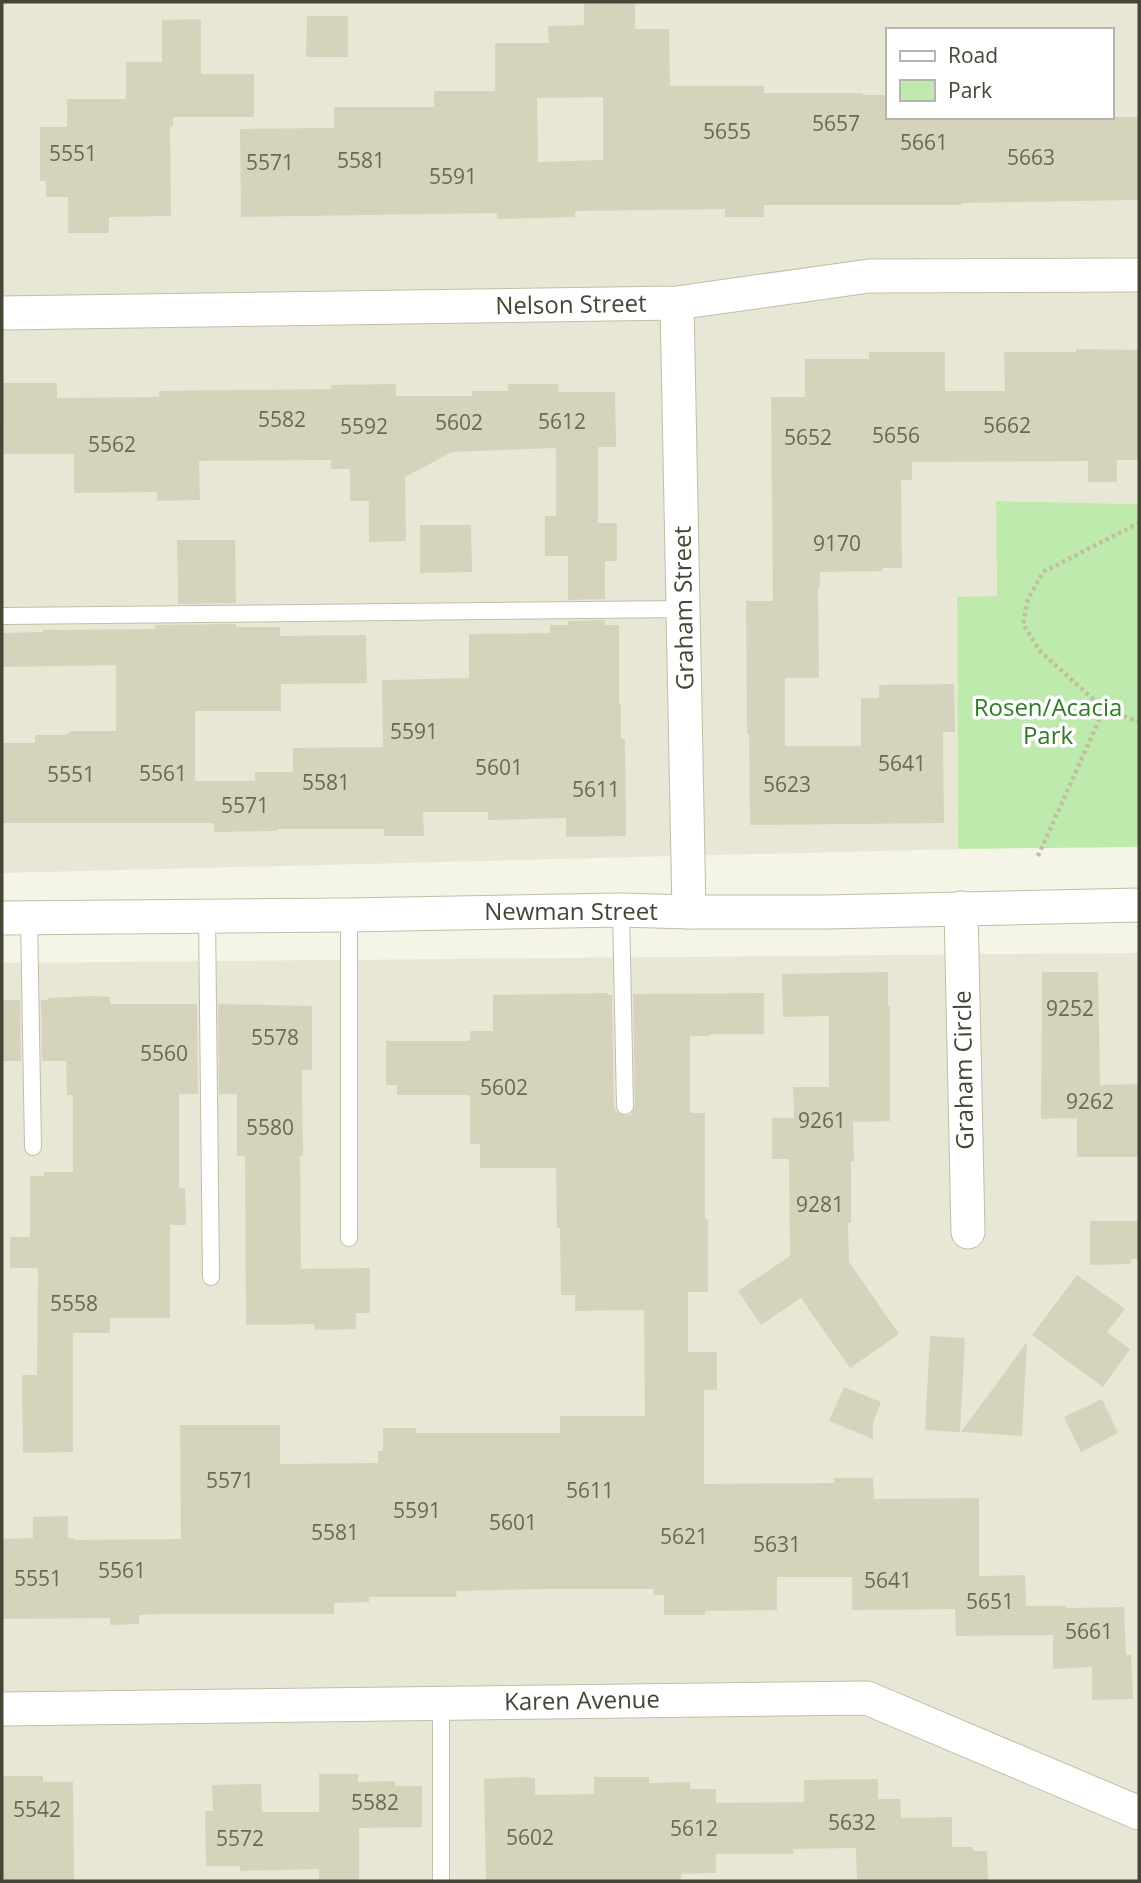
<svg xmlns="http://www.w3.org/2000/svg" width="1141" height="1883" viewBox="0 0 1141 1883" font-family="'Open Sans',sans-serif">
  <rect width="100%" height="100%" fill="#f4f4e7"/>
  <g fill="#e8e7d5" fill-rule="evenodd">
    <path d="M2 2H1139V504L996 501 997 596 957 598 958 849 2 873ZM887 30H1111V117H887Z"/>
    <path d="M1139 953V1881H2V963Z"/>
  </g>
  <path fill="#bfeaae" d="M996 501 1139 504V847L958 849 957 597 997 596Z"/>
  <g fill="#d6d3bc" fill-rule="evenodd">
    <path d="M584 2H635V29H669L670 86H764V93H863V95H887V117H1139V200L961 203V205H764V217H725V209L575 211V217L497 219V213L241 217 240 129 334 128V107H434V91H495V43H549L548 26 584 25ZM603 97V160L538 162 537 98Z"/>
    <path d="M307 16H348V57H306Z"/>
    <path d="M201 19V74H254V117H173V126H170L171 216 109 217V233H68V197H46V181H40V127H67V99H126V62H162V20Z"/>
    <path d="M1076 349 1139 350V460H1117V482H1088V461L912 462V480H901L902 568H882V571L820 572V587H818L819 678H785V746H861V698H879V685L954 684 955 732H943L944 823 750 825 749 734H747L746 601H773L771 397H805V359H869V352H945V391H1005L1004 352H1076Z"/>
    <path d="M2 383H57V398L159 397V391L331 389V385L396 384V396H472V391H508V384H558L559 392H615L616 447H598V523H617V561H605V599L568 600V556H545V516H556V448L452 452 405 477 406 541 369 542V501H350V469H331V460L199 461 200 500 157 501V492L74 493V454H4Z"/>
    <path d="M420 525H471L472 572 420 573Z"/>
    <path d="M177 540H235L236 603 178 604Z"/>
    <path d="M605 620V625H619V704H621V739H625L626 836 566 837V818L488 820V812H423L424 836H384V829H277V831L214 832V823H2V743H35V735H65L72 731H116V665L2 667V633L43 632V630L155 629V625L236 624V627H280V636L366 635 367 683 281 684V711H195V781H255V772H293V748L383 747 382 680 469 678V634L550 633V625H568V621Z"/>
    <path d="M888 972V1006H890V1121L853 1122 854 1161H851V1223H848L849 1262 899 1334 850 1368 801 1298 761 1325 738 1291 790 1256 789 1159H772V1118H794L793 1087H829V1016L783 1017 782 974Z"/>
    <path d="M1042 972H1098L1100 1085 1138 1084V1157H1077V1118L1041 1119Z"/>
    <path d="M608 993V995H612L614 1106 616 1112 625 1116 631 1115 635 1106 633 994 764 993V1034H710V1036H690V1113H705V1219H708V1292H688V1352H717V1390H704V1484L834 1483V1478H873L874 1499 979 1498V1576L1025 1575 1026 1606H1066V1608L1124 1607 1126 1655H1131L1133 1699 1092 1700V1667L1053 1669V1635L956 1636 955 1609 852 1610V1577H777V1610L705 1611V1615H664V1595H654V1589H543L456 1591 457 1597H369V1602L334 1603V1614H158L139 1615V1624L110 1625V1618L2 1619V1539L33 1538V1517L68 1516V1538H74V1540L181 1539 180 1425H280V1464L378 1463V1451H383V1428H416V1433H560V1416H645L644 1310 575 1311V1295H561L560 1228H557L556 1168H480V1144H470V1095H397V1085H386V1041H470V1031H493V995Z"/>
    <path d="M91 996 110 997V1004H197L198 1094H179V1188H185L186 1225H170V1318H110V1333H73V1452L23 1453 22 1375H37L38 1268H10V1237H30V1176H44V1172H73V1095H67L66 1061H42L41 1000H48V998Z"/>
    <path d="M2 1000H20L21 1061H2Z"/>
    <path d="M218 1004 312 1006V1070H302L303 1156H300L301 1269 370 1268V1313H356V1329L315 1330 314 1324 246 1325 245 1156H237V1094H219Z"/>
    <path d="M1090 1221H1139V1259H1131V1264L1090 1265Z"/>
    <path d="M1077 1275 1125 1309 1107 1332 1130 1349 1103 1387 1032 1335Z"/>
    <path d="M930 1336 965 1338 960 1432 925 1430Z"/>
    <path d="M1027 1342 1022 1436 961 1432Z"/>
    <path d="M844 1387 881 1402 873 1423V1439L829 1421Z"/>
    <path d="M1102 1399 1118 1433 1081 1452 1064 1417Z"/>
    <path d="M319 1774H358V1782L395 1781V1786H422V1827L359 1828V1881H319V1869L240 1871V1866H206L205 1811H213L212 1785 261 1784 262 1812H319Z"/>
    <path d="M2 1776H43V1782H73L74 1881H2Z"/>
    <path d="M521 1777 535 1778V1795L594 1794V1777H649V1783L690 1782V1789H716V1803L804 1802V1780L878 1779V1799H900L901 1818 952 1817V1847H973V1851H987L988 1881H857L856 1848 793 1849V1854H716V1873L681 1874V1880L486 1881 484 1779Z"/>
  </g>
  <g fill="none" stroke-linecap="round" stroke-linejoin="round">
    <g stroke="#c0bea9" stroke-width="18">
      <g id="lane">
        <path d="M2 616 685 609"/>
        <path d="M621 910 625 1106"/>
        <path d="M349 915V1238"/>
        <path d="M207 916 211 1277"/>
        <path d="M29 918 33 1147"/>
        <path d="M441 1881V1703"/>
      </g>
    </g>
    <g stroke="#c0bea9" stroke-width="35">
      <g id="street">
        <path d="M677 303 689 912"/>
        <path d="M2 313 677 303 869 276 1139 275"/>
        <path d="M961 908 968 1232"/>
        <path d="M2 918 349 915 621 910 689 912H825L1139 905"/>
        <path d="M2 1709 867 1698 1139 1813"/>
      </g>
    </g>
    <g stroke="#c2bf9a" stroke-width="4.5" stroke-dasharray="3.5 3.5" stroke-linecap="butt">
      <path d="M1104 709 1040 651 1023 624 1028 599 1043 572 1139 523"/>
      <path d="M1038 856 1104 709 1139 722"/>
    </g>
    <use href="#lane" stroke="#fff" stroke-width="16"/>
    <use href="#street" stroke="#fff" stroke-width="33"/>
  </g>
  <g text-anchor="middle" stroke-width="7" stroke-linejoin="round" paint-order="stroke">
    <g font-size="21" fill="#6b6858">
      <text x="836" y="131">5657</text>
      <text x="727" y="139">5655</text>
      <text x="924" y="150">5661</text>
      <text x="73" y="161">5551</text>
      <text x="1031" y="165">5663</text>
      <text x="361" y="168">5581</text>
      <text x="270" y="170">5571</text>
      <text x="453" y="184">5591</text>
      <text x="282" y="427">5582</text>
      <text x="562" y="429">5612</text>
      <text x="459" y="430">5602</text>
      <text x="1007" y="433">5662</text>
      <text x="364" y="434">5592</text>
      <text x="896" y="443">5656</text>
      <text x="808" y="445">5652</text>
      <text x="112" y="452">5562</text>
      <text x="837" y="551">9170</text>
      <text x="414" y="739">5591</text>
      <text x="902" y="771">5641</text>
      <text x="499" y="775">5601</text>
      <text x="163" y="781">5561</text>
      <text x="71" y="782">5551</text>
      <text x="326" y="790">5581</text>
      <text x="787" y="792">5623</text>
      <text x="596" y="797">5611</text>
      <text x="245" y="813">5571</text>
      <text x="1070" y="1016">9252</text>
      <text x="275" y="1045">5578</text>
      <text x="164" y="1061">5560</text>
      <text x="504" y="1095">5602</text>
      <text x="1090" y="1109">9262</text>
      <text x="822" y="1128">9261</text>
      <text x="270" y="1135">5580</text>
      <text x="820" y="1212">9281</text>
      <text x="74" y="1311">5558</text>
      <text x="230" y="1488">5571</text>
      <text x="590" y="1498">5611</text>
      <text x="417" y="1518">5591</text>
      <text x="513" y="1530">5601</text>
      <text x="335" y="1540">5581</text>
      <text x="684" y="1544">5621</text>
      <text x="777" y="1552">5631</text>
      <text x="122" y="1578">5561</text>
      <text x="38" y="1586">5551</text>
      <text x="888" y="1588">5641</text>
      <text x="990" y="1609">5651</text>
      <text x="1089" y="1639">5661</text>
      <text x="375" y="1810">5582</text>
      <text x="37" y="1817">5542</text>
      <text x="852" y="1830">5632</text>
      <text x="694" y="1836">5612</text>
      <text x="530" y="1845">5602</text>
      <text x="240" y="1846">5572</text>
    </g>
    <g font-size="24" fill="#474536" stroke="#fff">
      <text transform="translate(571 305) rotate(-1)" y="8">Nelson Street</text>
      <text transform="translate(684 608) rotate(-91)" y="8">Graham Street</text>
      <text x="571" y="920">Newman Street</text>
      <text transform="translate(964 1070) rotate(-91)" y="8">Graham Circle</text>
      <text transform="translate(582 1701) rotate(-1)" y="8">Karen Avenue</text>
    </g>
    <g font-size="24" fill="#307c26" stroke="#fff">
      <text x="1048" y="716">Rosen/Acacia<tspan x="1048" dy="28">Park</tspan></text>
    </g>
  </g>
  <rect width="1141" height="1883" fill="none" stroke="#474536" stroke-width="7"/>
  <rect x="886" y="28" width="228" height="91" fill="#ffffff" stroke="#b5b5af" stroke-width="2"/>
  <rect x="900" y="51" width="35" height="10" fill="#ffffff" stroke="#b5b5af" stroke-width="2"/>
  <text x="948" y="63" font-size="21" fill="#474536">Road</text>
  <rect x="900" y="80" width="35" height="21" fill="#bfeaae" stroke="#b5b5af" stroke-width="2"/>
  <text x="948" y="98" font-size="21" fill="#474536">Park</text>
</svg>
